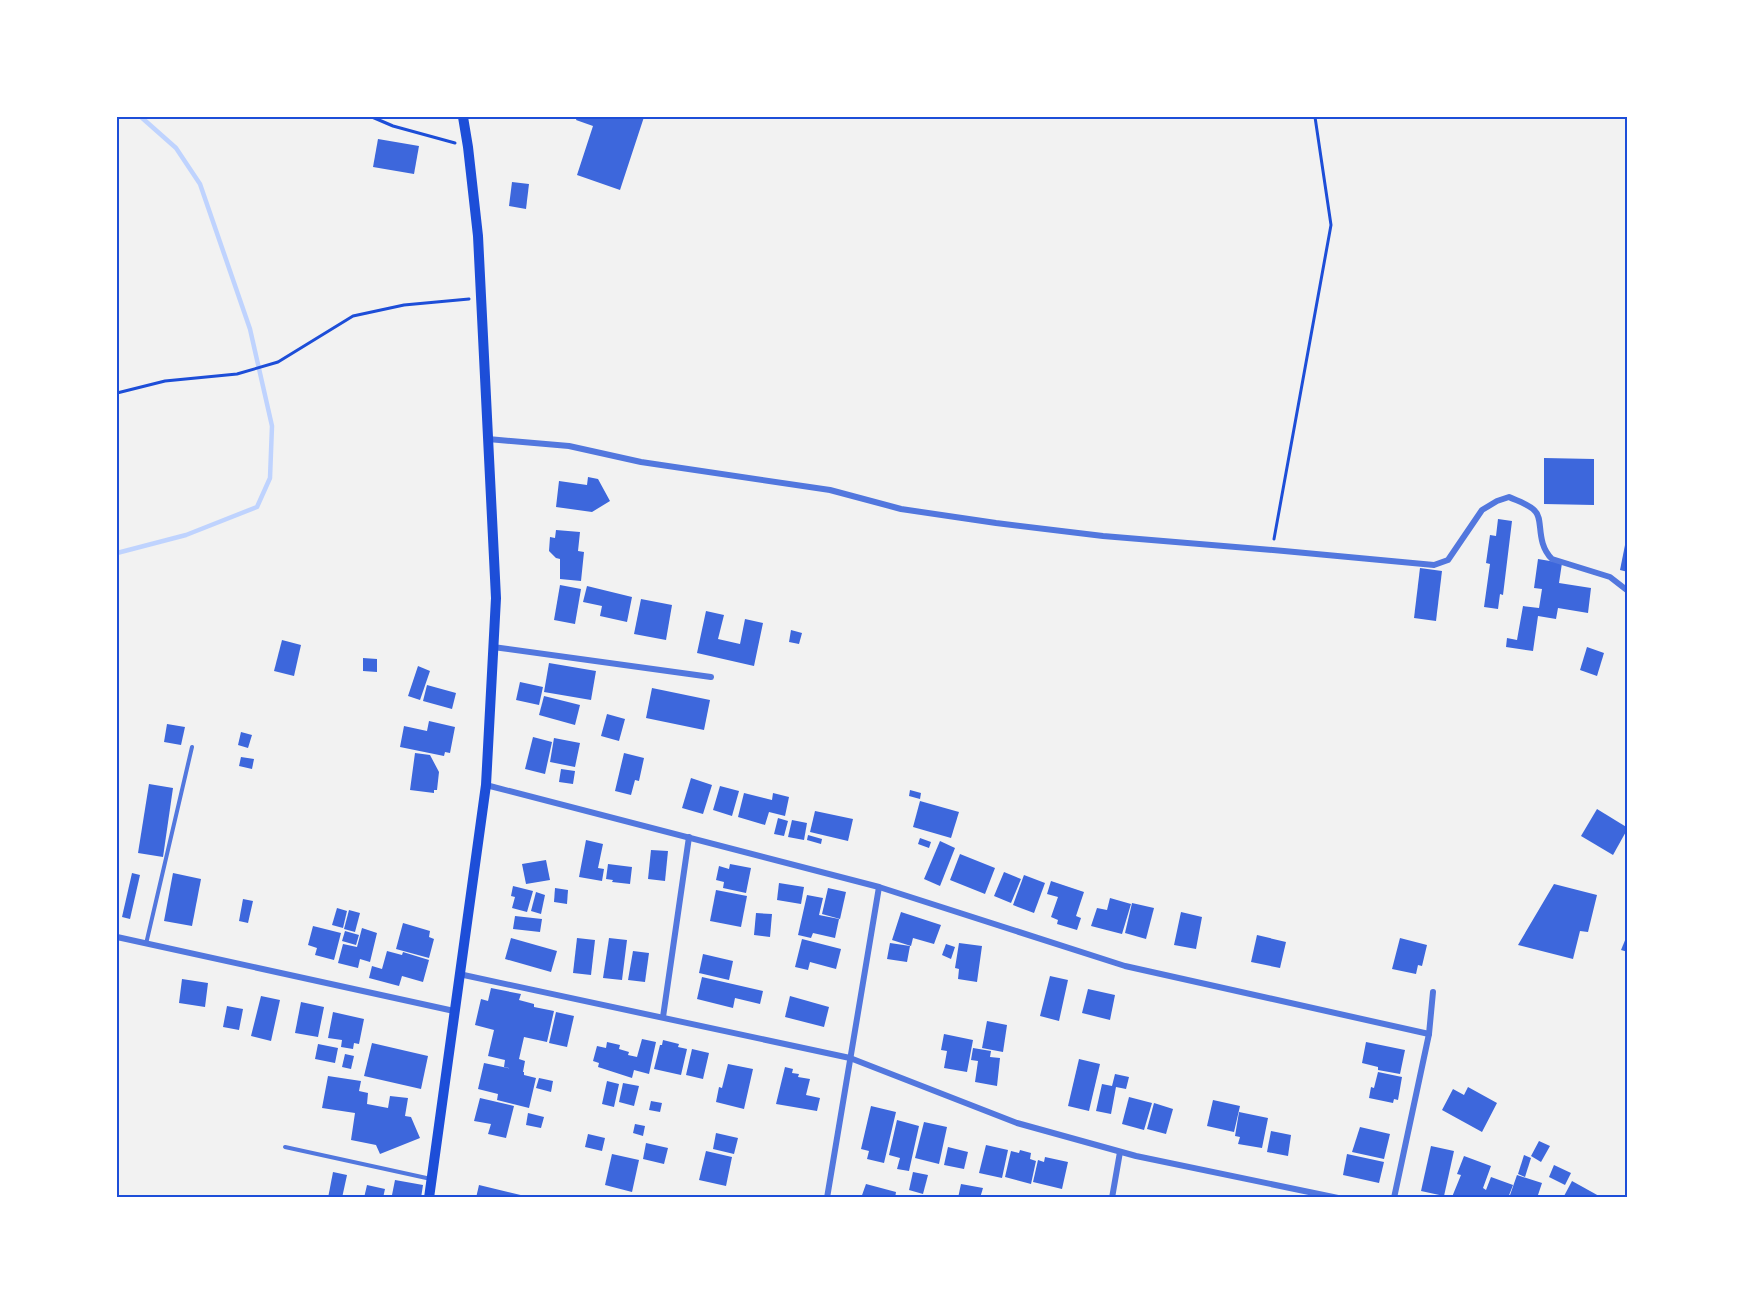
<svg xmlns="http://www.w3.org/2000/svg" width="1745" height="1315" viewBox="0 0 1745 1315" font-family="'Sofia Sans Condensed',sans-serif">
  <rect width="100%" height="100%" fill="#f2f2f2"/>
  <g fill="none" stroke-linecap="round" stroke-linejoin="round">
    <path stroke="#bfd3fe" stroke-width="4.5" d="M117 553 186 535 257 507 270 478 272 426 250 329 200 184 176 148 141 117"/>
  </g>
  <g fill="#3d67dc">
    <path d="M577 117H644L620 190 577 175 593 126 576 120Z"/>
    <path d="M378 139 419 146 414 174 373 167Z"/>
    <path d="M512 182 529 184 526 209 509 206Z"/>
    <path d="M1544 458 1594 459V505L1544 504Z"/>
    <path d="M588 477 598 479 610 501 592 512 556 507 559 481 587 485Z"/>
    <path d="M1498 519 1512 521 1503 595 1500 594 1498 609 1484 607 1490 564 1486 563 1490 535 1496 536Z"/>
    <path d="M556 530 580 532 578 551 584 552 581 581 560 579V559L556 558 549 551 550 537 555 538Z"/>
    <path d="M1627 535H1628V572L1620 570Z"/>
    <path d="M1538 559 1562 563 1559 583 1591 588 1588 613 1558 608 1556 619 1538 616 1533 651 1506 647 1507 638 1517 640 1523 606 1539 608 1542 589 1534 588Z"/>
    <path d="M1420 568 1442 571 1436 621 1414 618Z"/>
    <path d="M560 585 581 589 575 624 554 620Z"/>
    <path d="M587 586 632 597 627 622 600 616 602 606 583 602Z"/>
    <path d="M641 599 672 605 666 640 634 634Z"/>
    <path d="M706 611 724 615 718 639 740 644 745 619 763 623 754 666 697 653Z"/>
    <path d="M791 630 802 633 799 644 789 642Z"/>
    <path d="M282 640 301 645 294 676 274 671Z"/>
    <path d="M1587 647 1604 653 1597 676 1580 670Z"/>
    <path d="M363 658 377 659V672L363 671Z"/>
    <path d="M549 663 596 671 591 700 544 692Z"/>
    <path d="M418 666 430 671 420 700 408 696Z"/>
    <path d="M520 682 543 687 539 705 516 700Z"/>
    <path d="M427 685 456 693 452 709 423 701Z"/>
    <path d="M652 688 710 700 704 730 646 718Z"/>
    <path d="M544 696 580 705 575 725 539 715Z"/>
    <path d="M607 714 625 719 619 741 601 736Z"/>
    <path d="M429 721 455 727 450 753 445 752 444 756 400 747 404 726 427 731Z"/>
    <path d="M167 724 185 727 181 745 164 742Z"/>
    <path d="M241 732 252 735 248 748 238 745Z"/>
    <path d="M533 737 552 742 545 774 525 769Z"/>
    <path d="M554 738 580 743 575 767 550 762Z"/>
    <path d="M415 753 430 755 439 772 437 790H434V793L410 790Z"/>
    <path d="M624 753 644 758 639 781 635 780 631 795 615 791Z"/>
    <path d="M241 757 254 759 252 769 239 766Z"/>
    <path d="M561 769 575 771 573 784 559 782Z"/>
    <path d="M691 778 712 785 703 814 682 808Z"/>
    <path d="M149 784 173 788 163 857 138 853Z"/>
    <path d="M720 786 739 791 732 816 713 810Z"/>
    <path d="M910 790 921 793 920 799 909 796Z"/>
    <path d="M744 793 772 800 773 793 789 797 785 816 769 812 765 825 738 817Z"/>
    <path d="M920 801 959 812 951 838 913 827Z"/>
    <path d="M1597 809 1628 828 1613 855 1581 836Z"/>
    <path d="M815 811 853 819 848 841 810 832Z"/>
    <path d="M778 818 788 821 784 836 774 834Z"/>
    <path d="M792 820 807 823 804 840 788 837Z"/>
    <path d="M808 835 822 839 821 844 807 840Z"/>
    <path d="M920 838 931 842 929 848 918 844Z"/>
    <path d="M586 840 603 844 598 868 604 869 602 881 579 877Z"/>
    <path d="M940 841 955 848 940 886 924 879Z"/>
    <path d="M651 850 668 851 665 881 648 879Z"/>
    <path d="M960 854 995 868 985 894 950 880Z"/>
    <path d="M546 860 550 880 526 884 522 864Z"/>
    <path d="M608 864 632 867 630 884 612 882 613 880 606 879Z"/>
    <path d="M730 864 751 868 746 893 723 888 724 882 716 880 719 866 729 869Z"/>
    <path d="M1004 872 1021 879 1011 903 994 896Z"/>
    <path d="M132 873 140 875 130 919 122 917Z"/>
    <path d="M173 873 201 879 192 926 164 921Z"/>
    <path d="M1024 875 1045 883 1034 913 1013 905Z"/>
    <path d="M1051 881 1084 892 1076 916 1081 918 1077 930 1057 924 1058 920 1051 917 1058 897 1047 894Z"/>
    <path d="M779 883 804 887 801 904 777 900Z"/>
    <path d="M1554 884 1597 895 1588 932 1580 931 1573 959 1518 945Z"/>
    <path d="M513 886 533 891 527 912 512 908 515 897 511 896Z"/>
    <path d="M555 888 568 890 567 904 554 902Z"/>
    <path d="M828 888 846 892 840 919 822 914Z"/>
    <path d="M716 890 747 896 741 927 710 921Z"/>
    <path d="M536 892 545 895 541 914 531 911Z"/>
    <path d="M807 895 823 898 819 915 839 919 835 938 813 933 811 938 798 935Z"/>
    <path d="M1110 898 1131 904 1122 934 1091 926 1097 908 1107 910Z"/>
    <path d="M243 899 253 901 248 923 239 921Z"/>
    <path d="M1132 903 1154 908 1146 939 1125 933Z"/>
    <path d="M337 908 347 911 343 928 332 925Z"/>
    <path d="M349 910 360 913 355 932 344 929Z"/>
    <path d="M901 912 941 925 934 944 913 938 911 946 892 940Z"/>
    <path d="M1181 912 1202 917 1196 949 1174 945Z"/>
    <path d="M756 913 772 914 770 937 754 935Z"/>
    <path d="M515 916 542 919 540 932 513 929Z"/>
    <path d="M403 923 430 931 429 937 434 939 429 958 396 949Z"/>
    <path d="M313 926 341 933 334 960 315 955 317 948 308 945Z"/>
    <path d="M362 928 377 933 370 962 360 959 358 968 338 963 343 944 357 947Z"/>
    <path d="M345 931 359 935 356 945 342 941Z"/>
    <path d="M1628 933V952L1621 950Z"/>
    <path d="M1257 935 1286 942 1280 968 1251 962Z"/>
    <path d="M511 938 557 951 551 972 505 959Z"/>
    <path d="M577 938 595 940 591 975 573 973Z"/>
    <path d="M609 938 627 940 622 980 603 978Z"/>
    <path d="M1400 938 1427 945 1422 966 1418 965 1416 974 1392 969Z"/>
    <path d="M802 939 841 949 836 969 810 962 808 970 795 967Z"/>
    <path d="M890 943 910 946 907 962 887 959Z"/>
    <path d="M959 943 982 946 977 982 958 979 959 969 955 968Z"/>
    <path d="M946 944 955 947 951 959 942 955Z"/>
    <path d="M387 951 402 955 403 952 429 960 423 982 402 976 399 986 369 978 372 966 382 969Z"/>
    <path d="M633 951 649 953 645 982 628 980Z"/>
    <path d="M703 954 733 961 729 980 699 973Z"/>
    <path d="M1050 976 1068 980 1059 1021 1040 1016Z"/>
    <path d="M702 977 763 991 760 1004 735 998 733 1008 697 999Z"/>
    <path d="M182 979 208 983 205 1007 179 1003Z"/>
    <path d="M491 988 521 994 519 1000 534 1004V1007L554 1011 547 1042 524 1037 519 1059 525 1061 523 1072H524V1075L536 1078 529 1108 497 1100 498 1094 478 1089 484 1063 513 1069 504 1067 505 1060 488 1056 494 1030 475 1025 481 999 488 1001Z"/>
    <path d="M1088 989 1115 995 1110 1020 1082 1013Z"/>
    <path d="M261 996 280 1000 271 1041 251 1036Z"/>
    <path d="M790 996 829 1007 824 1027 785 1017Z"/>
    <path d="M301 1002 324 1007 318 1037 295 1033Z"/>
    <path d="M227 1006 243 1009 239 1030 223 1027Z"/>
    <path d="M333 1012 364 1019 359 1044 354 1043 353 1049 341 1047 342 1040 328 1038Z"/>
    <path d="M556 1012 574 1016 567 1047 549 1043Z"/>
    <path d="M987 1021 1007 1025 1003 1052 982 1048Z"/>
    <path d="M944 1034 973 1040 967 1072 944 1068 947 1051 941 1050Z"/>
    <path d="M642 1039 656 1042 649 1074 634 1070 632 1078 598 1067 599 1063 593 1061 597 1046 606 1048 607 1042 620 1045 619 1049 629 1052 628 1055 637 1057Z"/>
    <path d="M663 1040 679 1044 678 1047 687 1049 681 1075 654 1069 660 1045H662Z"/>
    <path d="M1366 1042 1405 1050 1400 1074 1378 1070V1067L1362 1063Z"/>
    <path d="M372 1043 428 1056 421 1089 364 1076Z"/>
    <path d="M318 1044 338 1048 335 1063 315 1059Z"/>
    <path d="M973 1048 991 1051 990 1057 1000 1058 997 1086 975 1082 978 1061 971 1060Z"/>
    <path d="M692 1049 709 1053 703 1079 686 1075Z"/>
    <path d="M345 1054 354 1056 351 1069 342 1067Z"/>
    <path d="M1079 1059 1100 1064 1089 1111 1068 1106Z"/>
    <path d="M728 1064 753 1069 744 1109 716 1102 719 1087 722 1088Z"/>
    <path d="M785 1067 793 1069 792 1073 799 1074 798 1077 810 1079 806 1095 820 1098 817 1111 776 1104Z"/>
    <path d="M1378 1072 1402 1077 1398 1100 1394 1099 1393 1103 1369 1098 1371 1087 1374 1088Z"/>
    <path d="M1115 1074 1129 1077 1126 1089 1116 1087 1111 1114 1096 1111 1102 1084 1112 1086Z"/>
    <path d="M328 1076 361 1081 359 1091 368 1093 367 1104 388 1108 390 1096 408 1098 405 1116 411 1117 420 1138 380 1154 376 1145 351 1140 355 1113 322 1108Z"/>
    <path d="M539 1078 553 1081 551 1092 536 1088Z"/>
    <path d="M607 1081 619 1084 614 1107 602 1104Z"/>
    <path d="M623 1083 639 1086 634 1106 619 1102Z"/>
    <path d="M1468 1087 1497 1103 1482 1132 1442 1110 1453 1089 1464 1095Z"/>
    <path d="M1129 1097 1152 1103 1144 1130 1122 1124Z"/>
    <path d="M480 1098 514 1106 506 1138 488 1134 491 1124 474 1121Z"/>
    <path d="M1213 1100 1240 1106 1234 1132 1207 1126Z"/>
    <path d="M651 1101 662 1103 660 1112 649 1110Z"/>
    <path d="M1154 1103 1173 1109 1166 1134 1147 1129Z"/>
    <path d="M871 1106 896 1112 884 1163 867 1159 869 1151 861 1149Z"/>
    <path d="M1239 1112 1268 1118 1262 1148 1238 1144 1240 1137 1235 1136Z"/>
    <path d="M528 1113 544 1117 541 1128 526 1125Z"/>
    <path d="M897 1120 919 1126 909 1171 897 1169 900 1158 889 1155Z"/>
    <path d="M924 1122 947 1127 939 1164 915 1158Z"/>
    <path d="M635 1124 645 1126 643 1136 633 1133Z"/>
    <path d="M1360 1127 1390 1134 1384 1159 1352 1152Z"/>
    <path d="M1271 1131 1291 1135 1288 1156 1267 1152Z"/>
    <path d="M716 1133 738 1138 734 1154 713 1149Z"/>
    <path d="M588 1134 605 1138 602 1151 585 1147Z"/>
    <path d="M1539 1141 1550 1146 1541 1162 1531 1156Z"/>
    <path d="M646 1143 668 1148 664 1164 643 1159Z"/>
    <path d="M986 1145 1008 1150 1002 1178 979 1173Z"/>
    <path d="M1431 1146 1454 1151 1444 1196 1421 1191Z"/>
    <path d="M948 1147 968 1152 964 1169 944 1165Z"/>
    <path d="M1020 1150 1031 1153 1030 1159 1036 1161 1031 1184 1005 1177 1011 1151 1019 1153Z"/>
    <path d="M706 1151 732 1157 726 1186 699 1180Z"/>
    <path d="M612 1154 639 1160 632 1192 605 1185Z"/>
    <path d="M1347 1154 1384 1162 1379 1183 1343 1175Z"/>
    <path d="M1524 1155 1531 1158 1525 1177 1518 1174Z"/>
    <path d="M1464 1156 1491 1166 1483 1188 1486 1190 1491 1177 1513 1185 1508 1198 1452 1197 1461 1175 1457 1174Z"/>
    <path d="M1045 1157 1068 1162 1062 1189 1033 1182 1038 1160 1044 1162Z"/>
    <path d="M1554 1165 1571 1173 1565 1185 1549 1177Z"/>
    <path d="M333 1172 347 1175 342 1198H328Z"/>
    <path d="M913 1172 928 1175 923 1194 909 1190Z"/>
    <path d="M1517 1175 1542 1183 1537 1198H1509Z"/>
    <path d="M395 1180 423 1185 421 1198H400V1196L392 1195Z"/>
    <path d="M1572 1181 1599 1196 1598 1198H1563Z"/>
    <path d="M866 1184 896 1192 895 1198H861Z"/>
    <path d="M961 1184 983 1188 980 1198H958Z"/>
    <path d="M367 1185 385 1189 383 1198H364Z"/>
    <path d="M479 1185 529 1197V1198H476Z"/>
  </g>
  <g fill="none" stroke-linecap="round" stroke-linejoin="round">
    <g stroke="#1d4ed8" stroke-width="3">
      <path d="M372 117 393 126 455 143"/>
      <path d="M117 393 165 381 237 374 278 362 353 316 404 305 469 299"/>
      <path d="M1274 539 1331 225 1315 117"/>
    </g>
    <g stroke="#5277de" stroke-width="4">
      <path d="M146 944 192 747"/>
      <path d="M285 1147 431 1179"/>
    </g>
    <g stroke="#5277de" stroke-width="6">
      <path d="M488 439 569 446 641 462 830 490 901 509 996 523 1103 536 1284 551 1434 565 1448 560 1482 510 1497 501 1509 497C1517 501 1529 504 1535 511 1544 519 1535 542 1552 559L1610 577 1628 591"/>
      <path d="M493 647 711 677"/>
      <path d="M486 785 879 887 1125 966 1429 1034"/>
      <path d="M117 937 454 1011"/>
      <path d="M459 974 850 1058 1017 1123 1136 1156 1338 1198"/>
      <path d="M663 1017 689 837"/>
      <path d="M827 1198 879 887"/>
      <path d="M1112 1198 1120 1152"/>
      <path d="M1394 1198 1429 1034 1433 992"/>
    </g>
    <path stroke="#1d4ed8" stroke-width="10" d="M429 1198 486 785 496 598 478 236 468 147 463 117"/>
  </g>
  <rect width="1745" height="1315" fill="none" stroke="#ffffff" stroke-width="237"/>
  <rect x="118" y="118" width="1508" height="1078" fill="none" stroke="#1d4ed8" stroke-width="2"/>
</svg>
